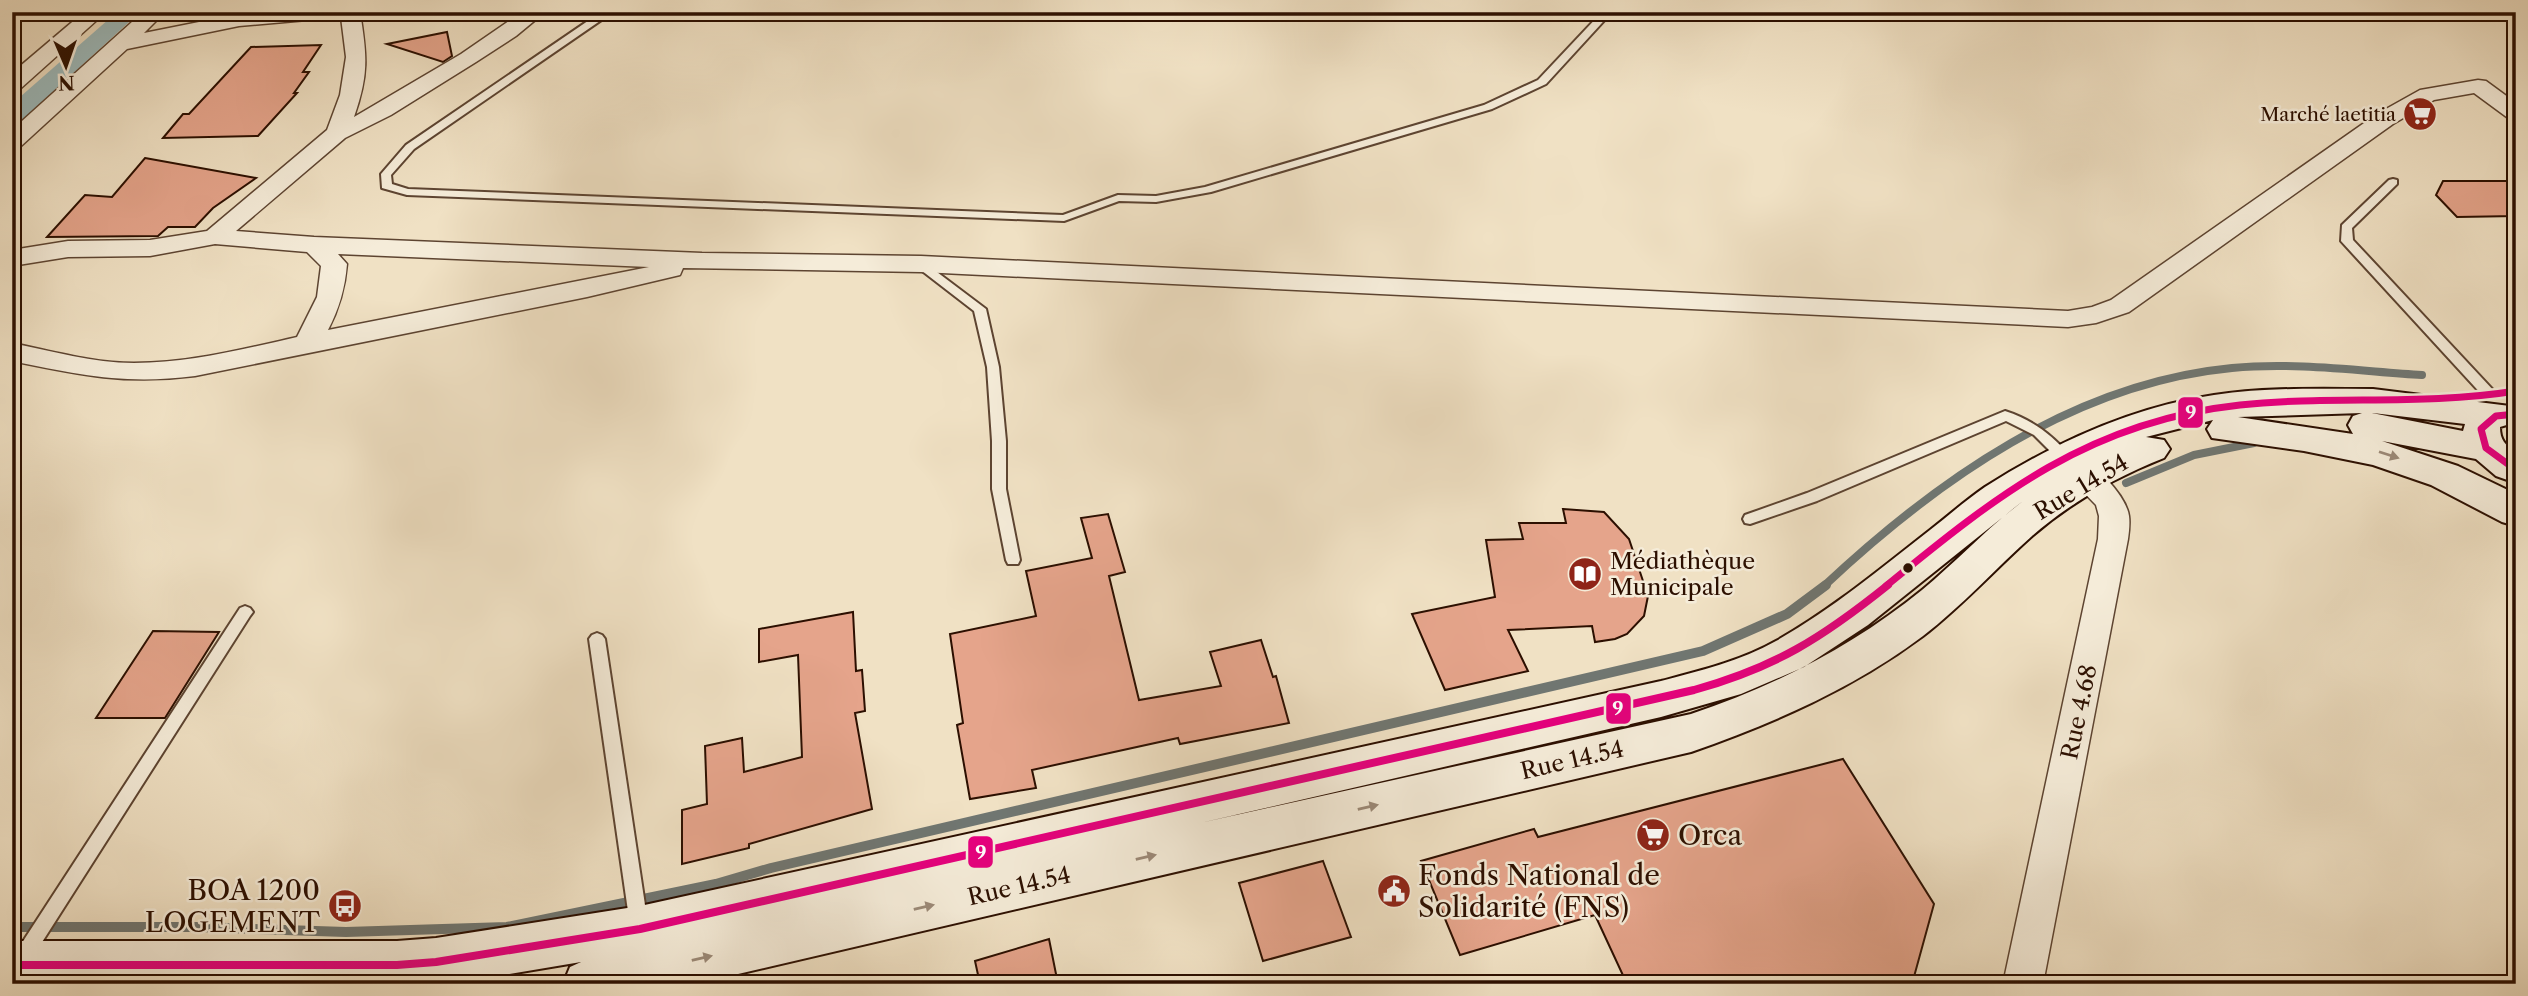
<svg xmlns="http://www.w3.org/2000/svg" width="2528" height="996" viewBox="0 0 2528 996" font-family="'Libre Caslon Text',serif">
  <rect width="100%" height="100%" fill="#f0e1c4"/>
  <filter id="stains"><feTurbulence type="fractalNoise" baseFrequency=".00286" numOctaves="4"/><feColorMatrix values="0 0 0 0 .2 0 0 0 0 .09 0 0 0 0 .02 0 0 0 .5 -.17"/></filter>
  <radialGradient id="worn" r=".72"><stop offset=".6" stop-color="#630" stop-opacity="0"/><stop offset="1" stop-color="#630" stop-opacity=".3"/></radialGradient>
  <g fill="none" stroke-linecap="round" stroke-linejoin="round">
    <g stroke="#707671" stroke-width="8">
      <path d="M2126 483 2194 455 2254 443"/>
      <path d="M1824 586C1937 480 2074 383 2232 368 2295 362 2359 371 2422 375"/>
    </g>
    <path stroke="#707671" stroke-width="10" d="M12 927H198L346 932 507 927 716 884 771 868 1703 651 1787 614 1826 585"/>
    <path fill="#9dbbbd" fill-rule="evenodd" d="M117 12H140L20 122 12 124V104Z"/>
  </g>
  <g fill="#e5a48b" stroke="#2c0f00" stroke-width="2">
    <path d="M447 32 452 56 443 62 387 44Z"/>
    <path d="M321 45 303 72H309L294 93H297L258 136 163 138 183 114H189L251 47Z"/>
    <path d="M145 158 256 178 213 208 195 227H168L158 236 47 237 85 195 112 197Z"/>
    <path d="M2443 181H2516V216L2457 217 2436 195Z"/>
    <path d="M1563 509 1604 512 1629 539 1648 596 1644 616 1627 634 1615 639 1595 642 1592 626 1508 630 1528 671 1445 690 1412 614 1495 597 1486 540 1523 539 1519 523H1566Z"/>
    <path d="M1108 514 1125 572 1109 576 1139 700 1221 686 1210 652 1261 640 1273 677 1276 676 1289 723 1180 744 1178 738 1032 770 1036 788 970 799 957 725 963 723 950 634 1036 616 1026 571 1092 558 1081 518Z"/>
    <path d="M853 612 856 671 862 670 865 711 855 713 872 809 749 844V848L682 864V810L707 804 705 746 742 738 744 772 802 757 798 655 759 662V629Z"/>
    <path d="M153 631 219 632 165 718H96Z"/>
    <path d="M1843 759 1934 904 1912 984H1627L1595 915 1460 955 1421 861 1534 829 1538 837Z"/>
    <path d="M1323 861 1351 937 1263 961 1239 883Z"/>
    <path d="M1049 939 1058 984H980L975 961Z"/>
  </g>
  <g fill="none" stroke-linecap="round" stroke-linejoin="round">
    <g stroke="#5d4431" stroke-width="4">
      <g id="service">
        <path d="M601 12H613L414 149 391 175 392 184 408 189 1063 215 1118 195 1156 196 1205 187 1484 105 1538 80 1602 12H1612L1546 84 1492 109 1211 192 1156 202 1119 201 1064 221 407 195 382 188 381 174 406 145Z"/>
        <path d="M2393 179 2397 180V184L2352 228 2353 240 2495 392 2497 395 2495 398H2485L2341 241 2342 225 2389 180Z"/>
        <path d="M921 260 986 309 999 367 1006 441V489L1020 560 1018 564H1008L1006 560 992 489V441L987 367 974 311 917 267V261Z"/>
        <path d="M2005 411C2033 420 2050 434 2070 455L2072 458 2070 461H2060L2034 435 2006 421 1817 501 1750 524 1745 523 1743 519 1745 515 1807 493Z"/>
        <path d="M245 606 250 608 253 612 250 616 30 961 24 964 18 961 15 955 18 949 240 608Z"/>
        <path d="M597 633 602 635 605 639 648 925 645 931 639 933 633 931 630 925 589 639 592 635Z"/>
      </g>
    </g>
    <g stroke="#5d4431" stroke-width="3">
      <g id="minor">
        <path d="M84 12H106L20 89 12 90V73Z"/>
        <path d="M143 12H165L144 33 239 14 360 12C367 56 369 74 354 117L461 54 522 12H545L516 36 476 62 391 115 345 138 236 231 314 237 702 253 921 256 2068 311 2092 307 2111 300 2377 114 2420 90 2478 80 2486 81 2516 103V120L2508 118 2474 93 2434 100 2393 124 2129 312 2096 323 2068 327 921 272 683 268 680 275 587 297 195 376C126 385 79 375 12 361V343C52 351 93 363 134 363 189 363 244 349 297 337L317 297 321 266 307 252 215 244 150 256 68 257 12 266V250L68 241 150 240 207 231 327 130 340 95 346 57 341 17 239 26 127 49 20 147 12 149V130ZM338 254 649 267 328 330C339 309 345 289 347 264Z"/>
        <path d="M2069 452C2090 458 2126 494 2129 516 2130 523 2129 532 2128 539L2043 984H2003L2098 539 2099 516 2096 505 2054 462 2059 455Z"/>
      </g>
    </g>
    <g stroke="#2c0f00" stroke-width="4">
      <path id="secondary" d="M2373 389 2510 406 2515 415 2510 424 2500 427C2500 440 2505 445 2516 452V483L2496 476 2476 459 2382 441 2458 466 2516 494V526L2502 522 2431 485 2373 465 2304 451 2212 438 2207 429 2213 420 2146 437 2164 440 2170 449 2164 458C2116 477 2071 502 2032 536 1995 569 1962 606 1923 636 1852 689 1774 723 1691 752L695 984H563L570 967 581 962 450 984H12V941H397L436 938 640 906 1661 681C1699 671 1741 661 1776 641 1831 610 1880 569 1930 530 1948 516 1966 500 1985 487 2054 443 2132 407 2214 395 2266 387 2320 389 2373 389ZM2362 413 2353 416 2348 425 2353 434 2238 417ZM2372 413H2373L2465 424 2463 431ZM2023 501C1987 528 1957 561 1922 590 1853 646 1775 686 1691 714L1200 823 1661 717 1741 694 1804 667 1868 625Z"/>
    </g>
    <use href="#service" fill="#f5ecd9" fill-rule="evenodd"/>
    <use href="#minor" fill="#f5ecd9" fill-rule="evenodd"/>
    <use href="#secondary" fill="#f5ecd9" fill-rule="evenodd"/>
    <g stroke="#f5ecd9" stroke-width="12">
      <g id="bus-1-far1">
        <path d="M2516 414 2496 416 2481 429 2486 448 2516 470"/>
        <path d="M1886 586C1997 495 2090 421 2240 405 2332 395 2422 406 2516 391"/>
      </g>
    </g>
    <g stroke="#f5ecd9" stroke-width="13">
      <path id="bus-1" d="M12 965H397L436 962 640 929 1694 690C1776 667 1822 638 1888 585"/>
    </g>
    <use href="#bus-1-far1" stroke="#e5007d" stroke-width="7"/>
    <use href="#bus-1" stroke="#e5007d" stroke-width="8"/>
  </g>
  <defs><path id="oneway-solid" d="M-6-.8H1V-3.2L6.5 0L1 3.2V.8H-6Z" transform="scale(1.75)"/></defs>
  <g fill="#9b8977">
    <use href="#oneway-solid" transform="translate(2389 455) rotate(18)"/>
    <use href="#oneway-solid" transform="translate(1368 807) rotate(-13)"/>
    <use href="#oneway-solid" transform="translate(1146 857) rotate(-13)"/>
    <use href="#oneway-solid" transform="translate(924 907) rotate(-13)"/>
    <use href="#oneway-solid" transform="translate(702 958) rotate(-13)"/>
  </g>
  <defs>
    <g id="supermarket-disc" transform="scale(1.75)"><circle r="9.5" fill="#8f2418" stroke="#f5ecd9"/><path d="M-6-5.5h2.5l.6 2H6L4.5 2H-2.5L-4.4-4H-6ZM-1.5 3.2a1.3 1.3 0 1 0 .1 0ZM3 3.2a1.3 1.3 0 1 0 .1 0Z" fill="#fff"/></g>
    <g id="library-disc" transform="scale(1.75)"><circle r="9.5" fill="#8f2418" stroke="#f5ecd9"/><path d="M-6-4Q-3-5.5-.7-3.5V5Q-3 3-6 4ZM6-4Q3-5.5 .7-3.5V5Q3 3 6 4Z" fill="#fff"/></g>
    <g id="civic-disc" transform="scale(1.75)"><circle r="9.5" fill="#8f2418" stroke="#f5ecd9"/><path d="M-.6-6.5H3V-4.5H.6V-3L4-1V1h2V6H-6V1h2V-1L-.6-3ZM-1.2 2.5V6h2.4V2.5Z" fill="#fff"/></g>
    <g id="bus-disc" transform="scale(1.75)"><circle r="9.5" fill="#8f2418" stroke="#f5ecd9"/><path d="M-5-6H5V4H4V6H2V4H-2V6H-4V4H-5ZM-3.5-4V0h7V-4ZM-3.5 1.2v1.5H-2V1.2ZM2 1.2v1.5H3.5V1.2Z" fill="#fff"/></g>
  </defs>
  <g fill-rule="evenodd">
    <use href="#supermarket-disc" x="2420" y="114"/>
    <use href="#library-disc" x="1585" y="574"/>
    <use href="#supermarket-disc" x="1653" y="835"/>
    <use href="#civic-disc" x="1394" y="891"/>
    <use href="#bus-disc" x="345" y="906"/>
  </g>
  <circle fill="#2c0f00" stroke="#f5ecd9" stroke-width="2.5" cx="1908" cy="568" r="6"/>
  <g text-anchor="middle" stroke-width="5" stroke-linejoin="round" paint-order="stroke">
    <g font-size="19" fill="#2c0f00" stroke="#f5ecd9" text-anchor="end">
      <text x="2396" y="121">Marché laetitia</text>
    </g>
    <g font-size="23" fill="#2c0f00" stroke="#f5ecd9">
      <text transform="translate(2081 487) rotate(-31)" y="8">Rue 14.54</text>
      <text transform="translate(2079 712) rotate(-78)" y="8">Rue 4.68</text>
      <text transform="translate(1572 760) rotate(-13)" y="8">Rue 14.54</text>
      <text transform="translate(1019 886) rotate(-13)" y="8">Rue 14.54</text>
    </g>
    <g font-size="23" fill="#2c0f00" stroke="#f5ecd9" text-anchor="start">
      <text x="1610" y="569">Médiathèque<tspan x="1610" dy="26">Municipale</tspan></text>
    </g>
    <g font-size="28" fill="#2c0f00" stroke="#f5ecd9" text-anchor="start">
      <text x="1678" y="845">Orca</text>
      <text x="1418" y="885">Fonds National de<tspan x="1418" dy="32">Solidarité (FNS)</tspan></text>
      <text x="320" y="900" text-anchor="end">BOA 1200<tspan x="320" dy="32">LOGEMENT</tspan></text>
    </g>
  </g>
  <g stroke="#f5ecd9" stroke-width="2.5">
    <rect x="2177" y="396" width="27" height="33" rx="7" fill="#e5007d"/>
    <rect x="1605" y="692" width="27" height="33" rx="7" fill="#e5007d"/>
    <rect x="967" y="835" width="27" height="34" rx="7" fill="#e5007d"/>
  </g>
  <g font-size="19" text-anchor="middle" font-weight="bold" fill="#fff">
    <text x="2191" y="419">9</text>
    <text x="1618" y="715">9</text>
    <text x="981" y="859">9</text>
  </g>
  <rect width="2528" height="996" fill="none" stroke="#f0e1c4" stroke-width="42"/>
  <rect x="14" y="14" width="2500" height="968" fill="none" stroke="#2c0f00" stroke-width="3.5"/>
  <rect x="21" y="21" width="2486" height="954" fill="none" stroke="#2c0f00" stroke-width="2"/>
  <g transform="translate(66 66) rotate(178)" stroke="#f5ecd9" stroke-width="5" paint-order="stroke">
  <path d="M0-5L12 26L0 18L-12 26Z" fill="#2c0f00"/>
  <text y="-10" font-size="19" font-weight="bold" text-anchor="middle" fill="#2c0f00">N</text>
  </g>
  <rect width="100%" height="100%" filter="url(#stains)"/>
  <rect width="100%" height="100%" fill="url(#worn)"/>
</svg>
